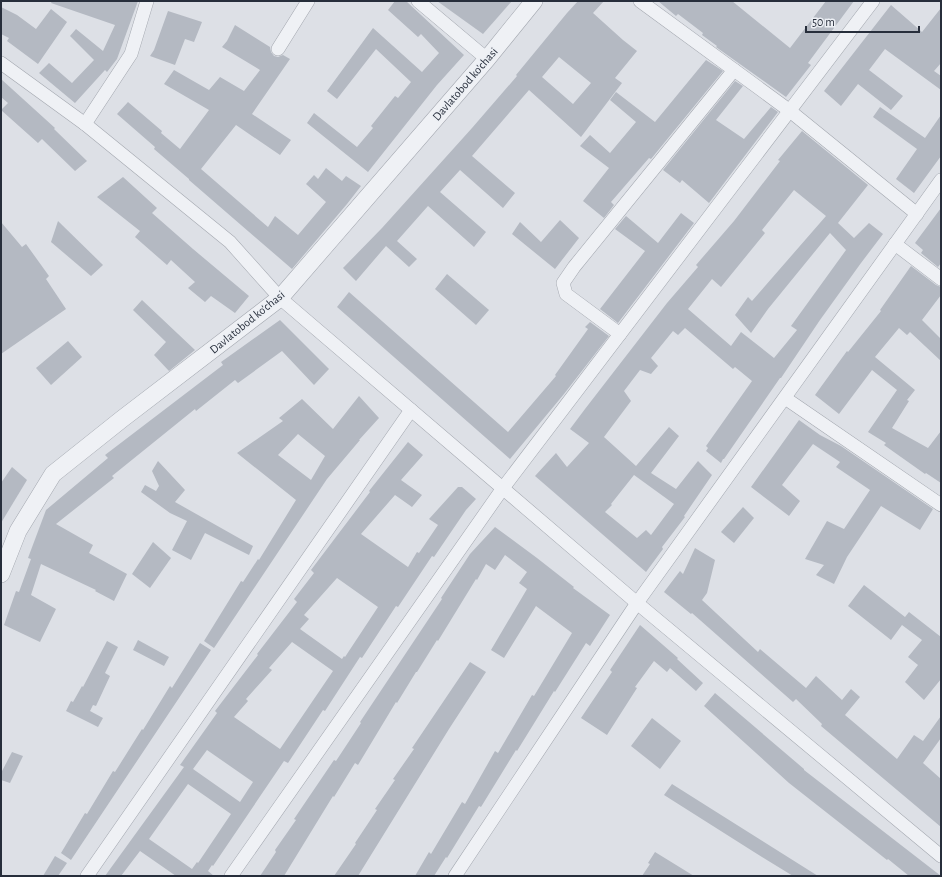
<svg xmlns="http://www.w3.org/2000/svg" width="942" height="877" viewBox="0 0 942 877" font-family="'Alegreya Sans',sans-serif">
  <rect width="100%" height="100%" fill="#dde0e6"/>
  <g fill="#b4b9c2" fill-rule="evenodd">
    <path d="M52 1H138L117 59 107 72 105 70 75 103 39 73 49 63 72 83 94 60 70 36 76 29 103 51 115 25 51 3Z"/>
    <path d="M395 1H406L464 55 437 85 368 172 307 123 314 113 357 147 373 128 371 126 395 96 398 98 411 82 376 49 337 99 327 91 373 28 422 72 439 53 421 34 418 37 388 10Z"/>
    <path d="M437 1H512L483 34Z"/>
    <path d="M578 1H604L593 13 623 40 637 51 615 78 622 83 581 137 529 90 472 156 515 193 503 208 460 170 440 192 486 232 474 247 428 206 397 241 417 259 409 267 386 246 356 281 343 268 382 228 472 128 517 76 516 75 567 13ZM559 57 591 83 573 104 542 77Z"/>
    <path d="M658 1H732L790 48 826 1H854L808 63 811 65 786 97 716 47 717 46 702 35 703 33 678 14 676 16Z"/>
    <path d="M891 5 922 32 941 8V63L934 71 941 76V90L885 49 869 70 903 96 891 110 858 84 841 106 824 91Z"/>
    <path d="M1 7 17 15 36 29 51 9 67 22 38 64 7 41 9 38 1 34Z"/>
    <path d="M168 11 202 22 194 42 185 39 175 65 150 56 154 50Z"/>
    <path d="M235 25 270 47 271 52 274 56 278 57 283 55 290 59 252 114 291 140 280 155 236 125 201 169 268 227 275 216 298 235 326 202 306 184 314 175 318 179 326 168 342 181 346 176 361 186 347 204 292 269 189 180V179L154 149 155 147 117 114 128 102 162 131 161 133 180 149 209 110 164 84 174 70 209 90 220 77 244 91 260 70 222 47 227 41Z"/>
    <path d="M706 60 723 71 651 159 649 158 611 202 614 205 604 218 583 201 609 168 580 146 590 135 610 153 636 122 610 100 616 92 655 122Z"/>
    <path d="M1 79 55 128 54 129 87 161 75 171 42 139 38 143 1 110 8 103 1 97Z"/>
    <path d="M735 81 743 86 716 120 744 139 771 107 778 112 709 203 682 180 680 183 663 170Z"/>
    <path d="M880 107 925 138 941 115V156L914 193 896 179 917 149 873 117Z"/>
    <path d="M802 131 868 185 838 223 854 238 869 223 883 234 861 263 820 320 781 378H780L724 459H723L721 463 706 451 708 448 706 446 752 381 735 367 733 369 685 328 678 335 673 331 651 358 658 366 651 374 640 370 624 391 631 401 604 437 636 466 669 427 679 436 651 473 676 489 698 461 712 475 684 516 685 517 662 547 663 549 646 572 535 476 556 453 567 467 589 443 570 429 585 409 667 303 698 267 696 265 734 221 780 161 778 160ZM794 190 826 216 752 301 748 297 735 315 751 333 768 309 830 233 846 250 791 326 797 330 774 358 741 332 731 346 688 309 712 279 721 287 765 233 762 230ZM634 475 674 504 651 535 646 530 637 538 605 512 612 505 611 504Z"/>
    <path d="M123 177 157 208 152 213 193 249 249 296 235 313 211 296 205 302 188 288 195 282 171 260 167 265 135 237 140 231 97 197Z"/>
    <path d="M941 208V263L938 267 921 253 923 250 915 243Z"/>
    <path d="M681 213 694 223 618 323 600 309 645 251 615 229 626 216 658 243Z"/>
    <path d="M560 220 579 238 555 269 512 234 520 222 541 242Z"/>
    <path d="M58 221 103 265 91 276 51 242Z"/>
    <path d="M1 222 22 247 26 244 49 276 46 279 66 309 1 354Z"/>
    <path d="M911 266 936 285 941 287V295L922 320 941 339V361L910 332 907 335 899 328 875 357 915 390 907 400 909 401 892 428 928 448 941 431V483L926 473 925 474 884 445 886 443 868 432 897 390 872 370 839 414 815 395 847 351 848 352 881 311 880 310Z"/>
    <path d="M447 274 489 310 476 325 435 289Z"/>
    <path d="M349 292 508 432 556 376 555 375 588 329 585 327 590 322 609 336 564 394 510 459 337 307Z"/>
    <path d="M142 300 195 350 169 371 154 355 166 342 133 310Z"/>
    <path d="M280 320 329 369 314 385 282 351 238 383 235 380 196 411 195 409 112 476 114 478 56 524 93 545 89 553 127 574 114 601 95 591 96 590 41 564 31 595 56 609 40 642 4 625 16 591 19 592 31 559 28 558 46 510 108 458 105 455 223 365 221 362Z"/>
    <path d="M68 341 82 357 51 385 36 368Z"/>
    <path d="M359 396 379 418 359 440H360L327 479 214 648 204 641 241 581 243 582 258 559 259 560 296 500 237 453 283 421 279 418 302 399 333 429ZM298 434 325 456 311 480 278 455Z"/>
    <path d="M799 420 820 435 841 446 933 509 920 530 881 506 847 557 834 584 816 575 824 565 805 559 827 521 844 529 870 490 836 467 840 462 813 444 782 485 800 501 789 516 751 487Z"/>
    <path d="M408 442 423 455 401 480 422 495 412 507 395 495 361 534 408 567 417 552 419 553 438 525 429 519 458 487H462L476 499 466 510 434 557 432 556 398 607 396 606 362 658 360 657 325 711 323 710 288 763 284 761 213 866 212 865 208 871 214 876H176L140 851 121 876H105L184 767 180 765 217 713 215 711 258 655 257 654 297 602 294 599 314 573 311 570 370 492 369 491ZM337 578 378 607 345 657 344 656 342 659 300 629 309 619 304 615ZM292 642 333 671 280 749 234 717 248 701 246 699 272 670 269 668ZM207 750 253 782 240 802 193 769ZM188 784 231 814 198 863 197 862 192 869 149 839Z"/>
    <path d="M158 461 185 490 175 502 253 546 249 555 205 533 191 560 172 550 187 521 170 513 141 492 145 485 156 491 159 486 152 471Z"/>
    <path d="M12 467 27 480 1 523V483Z"/>
    <path d="M743 507 754 518 734 543 721 532Z"/>
    <path d="M495 527 537 558 574 587 573 588 610 615 590 646 586 643 555 692 554 691 517 751 516 750 481 807 479 806 447 858 446 857 434 876H415L429 852 431 854 462 802 465 804 495 751 498 753 532 695 534 696 572 633 536 606 504 658 491 650 527 589 519 583 527 572 505 555 495 570 486 564 477 580 476 579 438 641 437 640 417 672H416L397 703 396 702 358 765 355 763 334 797 333 796 284 876H260L276 852 275 850 296 820 294 819 334 760 336 761 361 723 360 722 442 599 441 598 470 554Z"/>
    <path d="M153 542 171 558 150 588 132 574Z"/>
    <path d="M695 548 715 560 707 593 702 600 758 652 760 649 806 688 816 676 842 700 851 689 860 697 845 715 897 759 914 735 923 741 941 716V738L923 763 941 779V827L821 726 822 724 796 699 793 702 692 613 691 614 664 592 680 571 683 574Z"/>
    <path d="M864 585 905 617 909 612 941 637V679L924 700 905 682 918 665 908 657 922 640 902 625 891 640 848 606Z"/>
    <path d="M640 625 678 658 677 659 703 683 696 691 670 668 667 672 654 661 635 687 637 688 607 735 581 718 612 672 610 670Z"/>
    <path d="M138 640 169 657 164 666 133 650Z"/>
    <path d="M107 641 118 647 105 673 110 676 96 706 93 705 90 711 103 718 98 727 66 711 71 701 73 702 82 686 83 687Z"/>
    <path d="M200 643 211 650 71 860 61 853 85 813 87 814 113 771 115 772 142 729 143 730 170 686 172 688Z"/>
    <path d="M470 662 486 672 449 729 358 876H334L356 844 355 843 377 810 375 809 395 780 393 779 414 749 412 748Z"/>
    <path d="M715 693 804 769V770L941 876H909L888 859 887 860 789 783 704 706Z"/>
    <path d="M652 718 681 741 660 769 631 746Z"/>
    <path d="M12 752 23 756 10 783 1 780V773Z"/>
    <path d="M672 784 710 808 818 876H793L754 852 664 795Z"/>
    <path d="M655 852 694 876H642L650 864 648 863Z"/>
    <path d="M55 856 67 863 58 876H43Z"/>
  </g>
  <g fill="none" stroke-linecap="round" stroke-linejoin="round">
    <g stroke="#a3a7af" stroke-width="14">
      <g id="minor">
        <path d="M418 1 487 59"/>
        <path d="M640 1 790 111 917 214"/>
        <path d="M278 49 308 1"/>
        <path d="M1 63 85 124 230 242 280 298 637 603 941 856"/>
        <path d="M85 124 131 54 147 1"/>
        <path d="M895 244 941 279"/>
        <path d="M620 334 566 294 563 283 574 267 734 70"/>
        <path d="M785 398 941 505"/>
        <path d="M87 876 411 410"/>
        <path d="M231 876 503 488 873 1"/>
        <path d="M455 876 637 603 941 180"/>
      </g>
    </g>
    <g stroke="#a3a7af" stroke-width="18">
      <path id="tertiary" d="M1 574 18 531 53 474 122 419 280 298 487 59 534 1"/>
    </g>
    <use href="#minor" stroke="#eff1f5" stroke-width="13"/>
    <use href="#tertiary" stroke="#eff1f5" stroke-width="17"/>
  </g>
  <g text-anchor="middle" stroke-width="3" stroke-linejoin="round" paint-order="stroke">
    <g font-size="12" fill="#272e3b" stroke="#eceff4">
      <text transform="translate(465 84) rotate(-49)" y="4">Davlatobod ko'chasi</text>
      <text transform="translate(247 322) rotate(-39)" y="4">Davlatobod ko'chasi</text>
    </g>
  </g>
  <rect width="942" height="877" fill="none" stroke="#272e3b" stroke-width="4"/>
  <path d="M806 26v6h113v-6" fill="none" stroke="#272e3b" stroke-width="2"/>
  <text x="812" y="26" font-size="12" fill="#272e3b" stroke="#eceff4" stroke-width="3" paint-order="stroke">50 m</text>
</svg>
